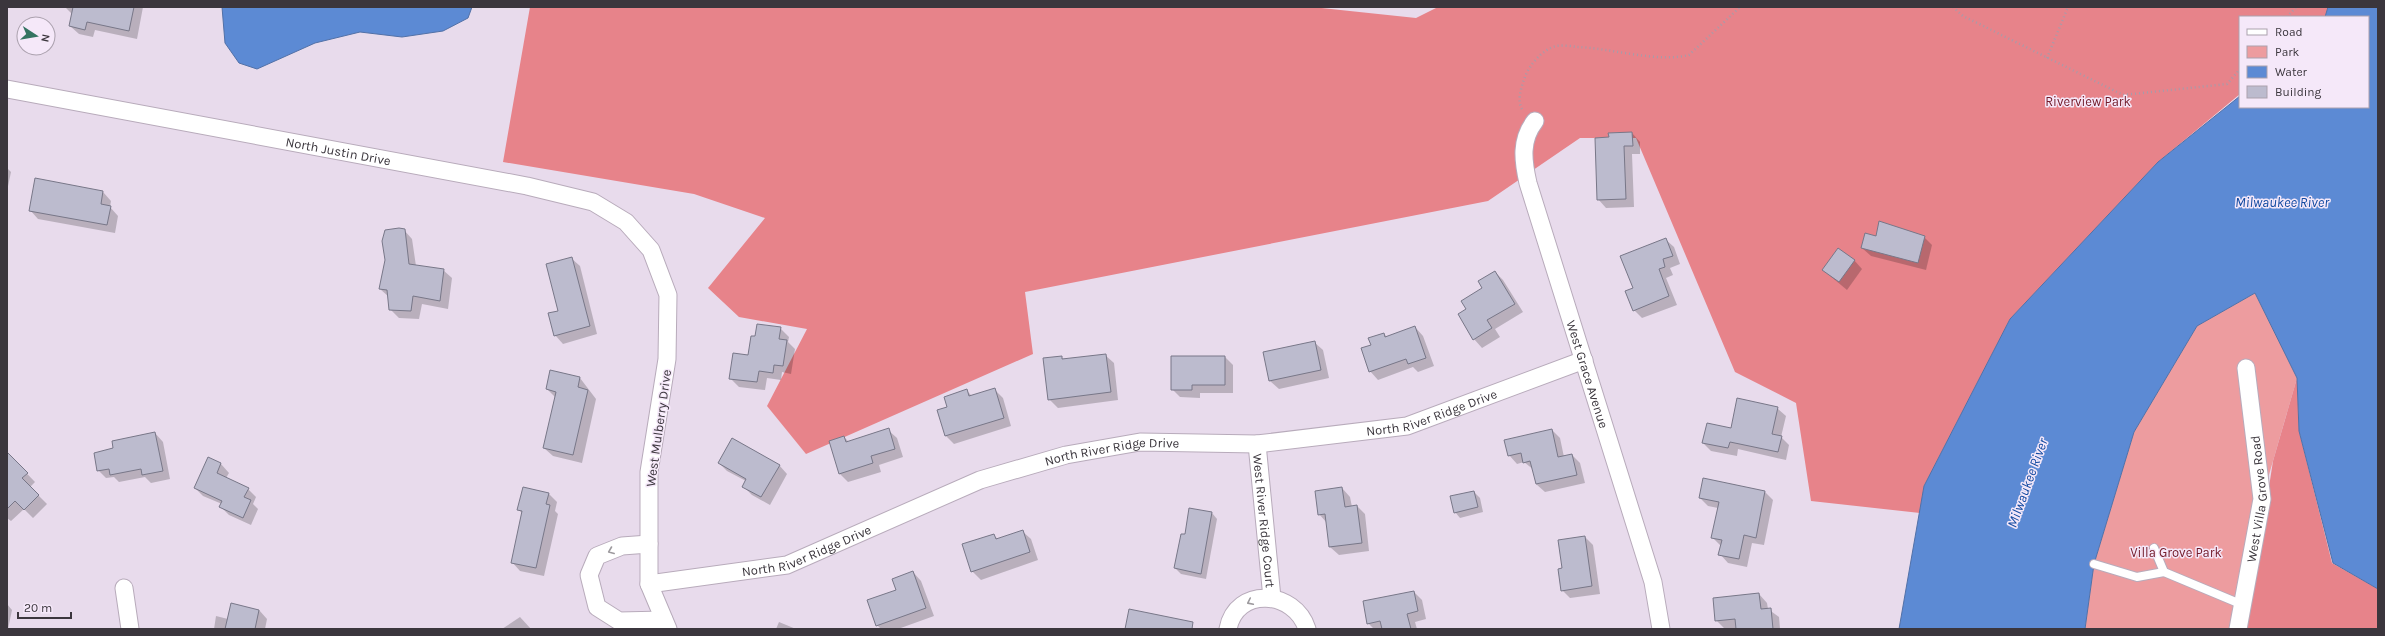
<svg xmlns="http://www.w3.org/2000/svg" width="2385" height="636" viewBox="0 0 2385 636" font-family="Karla,sans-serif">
  <rect width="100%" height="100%" fill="#e8dbec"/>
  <path fill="#ed9c9f" d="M2255 293 2297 378 2262 499 2238 629H2085L2094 564 2134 432 2197 326Z"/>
  <g fill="#e7838a">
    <path d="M530 7H1312L1416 18 1438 7H2328L2325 17H2240V94L2158 162 2010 319 1924 486 1920 513 1811 501 1796 403 1735 372 1636 138H1580L1488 201 1025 292 1033 354 806 454 767 406 807 329 739 317 708 288 765 218 694 194 503 162Z"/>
    <path d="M2297 378 2299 431 2332 563 2378 589V629H2247L2273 461Z"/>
  </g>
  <g fill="#5c8ad4" stroke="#5271a7">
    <path d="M222 7H472L468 18 443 31 402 37 360 32 315 43 257 69 239 63 225 43Z"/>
    <path d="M2328 7H2378V589L2333 563 2299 431 2297 378 2255 293 2197 326 2134 432 2094 564 2085 629H1899L1924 486 2010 319 2158 162 2240 96V107H2368V17H2325Z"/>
  </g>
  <g fill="#0003">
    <path d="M65 7H143L137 39 95 30 93 37 79 34 70 26 73 15Z"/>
    <path d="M1632 133 1640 142V154H1632L1634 207 1606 208 1598 199 1610 138Z"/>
    <path d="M7 168 11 172 7 191Z"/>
    <path d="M103 192 111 201 110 207 118 216 115 233 38 219 30 210Z"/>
    <path d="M404 230 412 239 416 266 443 270 452 278 448 309 422 304 419 319 399 318 390 309 389 297 380 289Z"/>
    <path d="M1876 237H1924L1932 245 1926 270 1871 256 1862 248Z"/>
    <path d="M1665 239 1674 247 1680 264 1670 268 1673 275 1666 278 1677 305 1642 318 1634 310Z"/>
    <path d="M571 258 580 266 597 334 563 344 555 335Z"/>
    <path d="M1854 260 1862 269 1847 290 1823 270Z"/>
    <path d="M1495 272 1503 280 1523 312 1495 329 1500 337 1482 348 1474 339 1459 314 1467 310Z"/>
    <path d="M1415 327 1423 336 1434 366 1418 372 1413 367 1378 380 1370 371 1372 345 1384 334 1387 337Z"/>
    <path d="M780 328 789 337 788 342 795 349 791 374 782 372 781 380 767 378 765 390 739 387 730 378 749 356 756 337Z"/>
    <path d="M1314 342 1323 350 1329 378 1279 389 1270 381Z"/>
    <path d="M1105 355 1114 363 1118 400 1058 408 1049 399 1061 357 1064 360Z"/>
    <path d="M1225 357 1233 365V393H1200V398L1180 397 1172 389Z"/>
    <path d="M551 372 580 378 596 399 582 463 553 456 544 448 555 397 547 389Z"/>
    <path d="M994 389 1003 398 1011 426 954 444 946 436 938 411 949 407 967 391 972 396Z"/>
    <path d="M1777 408 1786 416 1781 437 1789 445 1786 460 1738 449 1737 456 1711 451 1703 443Z"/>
    <path d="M888 430 897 438 903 457 879 465 881 472 848 482 840 474 830 442 844 437 849 442Z"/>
    <path d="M1552 430 1560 438 1564 457 1572 455 1580 463 1585 483 1545 492 1536 484 1534 470 1524 462 1517 464 1509 455Z"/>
    <path d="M155 433 163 442 170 479 151 483 145 477 119 482 114 477 106 478 98 470 115 449Z"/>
    <path d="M9 455 35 482 30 487 47 504 33 518 24 509 11 521 7 518V457Z"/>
    <path d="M208 459 221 464 229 473 226 478 248 489 256 497 253 504 258 509 251 525 229 515 221 507 222 504 203 496 195 488Z"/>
    <path d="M719 463 779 465 787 474 770 505 752 495 743 486 746 481 727 471Z"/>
    <path d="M1704 479 1765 492 1773 500 1764 545 1752 543 1747 567 1728 563 1720 554 1721 546 1712 537 1718 508 1708 506 1700 498Z"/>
    <path d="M1342 488 1350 497 1352 507 1357 506 1365 514 1369 551 1339 555 1330 547 1327 523 1319 514Z"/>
    <path d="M1474 492 1480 498 1483 512 1460 518 1455 512Z"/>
    <path d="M549 494 557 502 555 511 558 514 544 576 520 571 512 562 523 514 519 510Z"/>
    <path d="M1212 513 1217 519 1206 579 1181 574 1175 568 1185 536Z"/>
    <path d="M1022 531 1031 539 1038 560 981 580 972 571 993 535 998 539Z"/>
    <path d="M1585 537 1593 545 1600 594 1570 598 1562 590 1563 569Z"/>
    <path d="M913 572 921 581 934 616 898 629H881L877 625 897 590Z"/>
    <path d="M1414 592 1422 600 1426 619 1415 622 1417 629H1374L1368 623Z"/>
    <path d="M1759 594 1767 603 1768 609 1779 617 1780 629H1725L1716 620Z"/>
    <path d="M7 604 12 610 8 629H7Z"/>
    <path d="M231 605 259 610 267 619 265 629H214L216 616 228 619Z"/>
    <path d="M520 617 531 629H502Z"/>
    <path d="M779 622 796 629H776Z"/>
  </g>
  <g fill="#bcbbce" stroke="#787788">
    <path d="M73 7H134L129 31 87 22 85 30 69 26Z"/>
    <path d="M1632 132 1633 146H1624L1626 199 1597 200 1595 138 1609 137 1608 133Z"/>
    <path d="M35 178 103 191 101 204 111 206 107 225 29 211Z"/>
    <path d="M1879 221 1925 236 1918 263 1861 248 1865 233 1876 236Z"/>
    <path d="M399 228 405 229 409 264 444 269 440 301 413 296 411 311 389 310 387 290 379 289 385 260 382 241 385 230Z"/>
    <path d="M1666 238 1673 256 1663 259 1665 267 1659 269 1669 296 1633 311 1625 291 1633 288 1620 256Z"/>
    <path d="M1838 248 1855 260 1839 282 1822 270Z"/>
    <path d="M572 257 590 326 554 336 548 313 558 311 546 264Z"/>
    <path d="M1495 271 1515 304 1487 320 1492 328 1473 340 1458 314 1466 309 1461 301 1482 288 1478 281Z"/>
    <path d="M757 324 781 327 779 339 787 340 783 366 774 365 773 373 759 371 757 382 729 379 733 353 748 355 751 336H755Z"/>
    <path d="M1415 326 1426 358 1408 364 1406 359 1369 372 1361 348 1371 345 1368 338 1384 333 1385 337Z"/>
    <path d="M1315 341 1321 370 1269 381 1263 352Z"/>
    <path d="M1106 354 1111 392 1048 400 1043 358 1062 356V359Z"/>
    <path d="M1171 356H1225V385H1192V390H1171Z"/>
    <path d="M550 370 580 377 578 387 588 390 573 455 543 448 556 392 546 389Z"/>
    <path d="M995 388 1004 418 945 436 937 410 947 407 944 397 967 389 969 396Z"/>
    <path d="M1737 398 1778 407 1772 434 1782 436 1778 452 1730 442 1728 448 1702 443 1707 423 1731 428Z"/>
    <path d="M889 428 895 449 871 456 873 463 839 474 829 441 844 436 846 442Z"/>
    <path d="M1552 429 1558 457 1572 454 1577 475 1536 484 1530 461 1523 463 1521 453 1508 456 1504 440Z"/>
    <path d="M155 432 163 471 142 475 141 469 110 475 109 469 97 471 94 453 113 448 112 441Z"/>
    <path d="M732 438 780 465 761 497 742 487 746 479 718 463Z"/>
    <path d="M7 452 28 473 22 478 39 495 24 510 15 501 7 509Z"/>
    <path d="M208 457 221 463 217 473 249 488 244 497 251 500 243 518 219 507 222 501 194 488Z"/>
    <path d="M1703 478 1765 491 1756 538 1744 535 1739 559 1718 555 1722 540 1711 538 1719 502 1699 498Z"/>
    <path d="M523 487 549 493 546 504 550 505 536 568 511 563 522 511 517 510Z"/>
    <path d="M1342 487 1345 507 1357 505 1362 543 1329 547 1325 514 1318 515 1315 491Z"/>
    <path d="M1474 491 1478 507 1454 513 1450 496Z"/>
    <path d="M1189 508 1212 512 1201 574 1174 568 1181 534H1185Z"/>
    <path d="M1023 530 1030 552 971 572 962 544 994 534 996 539Z"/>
    <path d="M1585 536 1592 586 1561 591 1558 569 1562 568 1558 540Z"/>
    <path d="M913 571 926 608 876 626 867 600 896 590 892 579Z"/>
    <path d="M1414 591 1418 611 1407 614 1411 629H1382L1380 621 1367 624 1363 601Z"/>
    <path d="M1759 593 1761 609 1771 608 1773 629H1736L1735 619 1715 621 1713 598Z"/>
    <path d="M231 603 259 610 255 629H225Z"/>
    <path d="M1129 609 1193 622 1192 629H1125Z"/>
  </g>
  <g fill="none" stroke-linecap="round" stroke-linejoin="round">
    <g stroke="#b8abbb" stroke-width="10">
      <g id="lane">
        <path d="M2154 548 2164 572 2243 605"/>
        <path d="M2094 564 2137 577 2164 572"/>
      </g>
    </g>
    <g stroke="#b8abbb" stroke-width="19">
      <g id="street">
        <path id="s1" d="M7 89 527 186 593 202 626 222 651 250 668 295 667 359 649 472V584L668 629"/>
        <path id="s2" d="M1535 121C1520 140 1523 161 1528 183L1653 582 1661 629"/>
        <path id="s3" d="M1257 444 1272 598"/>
        <path d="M649 544 622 546 597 556 589 575 597 607 619 621 664 620"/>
        <path id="s4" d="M649 584 787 565 980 480 1066 455 1140 442 1257 444 1407 426 1584 360"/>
        <path d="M124 588 130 629"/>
        <path d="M1228 629C1236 586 1295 590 1307 629"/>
        <path id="s5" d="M2238 629 2262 499 2246 368"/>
      </g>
    </g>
    <g stroke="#a69caa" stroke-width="2.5" stroke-dasharray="1 3" stroke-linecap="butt">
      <path d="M1953 7 1963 16 2123 95 2227 84 2240 69"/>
      <path d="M2287 17 2296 7"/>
      <path d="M2047 58 2068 7"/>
      <path d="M1522 109C1517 101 1521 87 1525 77 1529 65 1543 49 1556 46 1563 45 1571 46 1577 47 1611 48 1657 63 1689 55L1740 7"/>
    </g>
    <use href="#lane" stroke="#fff" stroke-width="8"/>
    <use href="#street" stroke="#fff" stroke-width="17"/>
  </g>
  <defs><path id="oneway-chevron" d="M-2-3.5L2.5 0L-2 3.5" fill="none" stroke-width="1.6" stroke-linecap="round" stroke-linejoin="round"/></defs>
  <g stroke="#9d9a9e">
    <use href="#oneway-chevron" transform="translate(611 551) rotate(158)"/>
    <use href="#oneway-chevron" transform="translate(1250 602) rotate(154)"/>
  </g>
  <g text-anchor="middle" stroke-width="3" stroke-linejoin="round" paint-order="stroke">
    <g font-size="13" fill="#721928" stroke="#f5e8f9">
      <text x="2088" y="106">Riverview Park</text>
      <text x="2176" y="557">Villa Grove Park</text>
    </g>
    <g font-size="13" fill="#3b363d" stroke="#f5e8f9">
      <text dy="5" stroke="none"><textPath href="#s1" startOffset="337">North Justin Drive</textPath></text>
      <text dy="5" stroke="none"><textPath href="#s2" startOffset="265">West Grace Avenue</textPath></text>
      <text dy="5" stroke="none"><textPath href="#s4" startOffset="810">North River Ridge Drive</textPath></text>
      <text transform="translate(658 428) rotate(-82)" y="5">West Mulberry Drive</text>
      <text dy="5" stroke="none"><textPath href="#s4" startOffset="486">North River Ridge Drive</textPath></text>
      <text dy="5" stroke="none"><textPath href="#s5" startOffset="132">West Villa Grove Road</textPath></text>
      <text dy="5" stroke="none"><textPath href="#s3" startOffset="77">West River Ridge Court</textPath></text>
      <text dy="5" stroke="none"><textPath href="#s4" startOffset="162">North River Ridge Drive</textPath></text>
    </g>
    <g font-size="14" font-style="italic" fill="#124aa1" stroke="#f5e8f9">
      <text x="2282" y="207">Milwaukee River</text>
      <text transform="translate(2027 483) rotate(-70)" y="5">Milwaukee River</text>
    </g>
  </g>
  <rect width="2385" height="636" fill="none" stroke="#3b363d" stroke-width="16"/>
  <rect x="2239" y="16" width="130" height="92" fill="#f5e8f9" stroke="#aba1ae"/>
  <rect x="2247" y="29" width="20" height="6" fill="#ffffff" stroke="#aba1ae"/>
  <text x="2275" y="36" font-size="12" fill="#3b363d">Road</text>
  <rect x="2247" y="46" width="20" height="12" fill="#ed9c9f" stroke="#aba1ae"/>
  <text x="2275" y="56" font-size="12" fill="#3b363d">Park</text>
  <rect x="2247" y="66" width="20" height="12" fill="#5c8ad4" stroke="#aba1ae"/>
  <text x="2275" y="76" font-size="12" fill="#3b363d">Water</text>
  <rect x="2247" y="86" width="20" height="12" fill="#bcbbce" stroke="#aba1ae"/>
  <text x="2275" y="96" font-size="12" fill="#3b363d">Building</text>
  <g transform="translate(36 36) rotate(102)"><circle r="19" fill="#f5e8f9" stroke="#aba1ae"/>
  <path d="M0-3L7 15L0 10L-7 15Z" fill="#347361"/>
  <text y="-6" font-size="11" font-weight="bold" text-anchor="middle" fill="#3b363d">N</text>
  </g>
  <path d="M18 612v6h53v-6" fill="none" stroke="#3b363d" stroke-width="2"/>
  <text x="24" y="612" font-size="12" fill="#3b363d" stroke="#f5e8f9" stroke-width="3" paint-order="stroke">20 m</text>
</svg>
